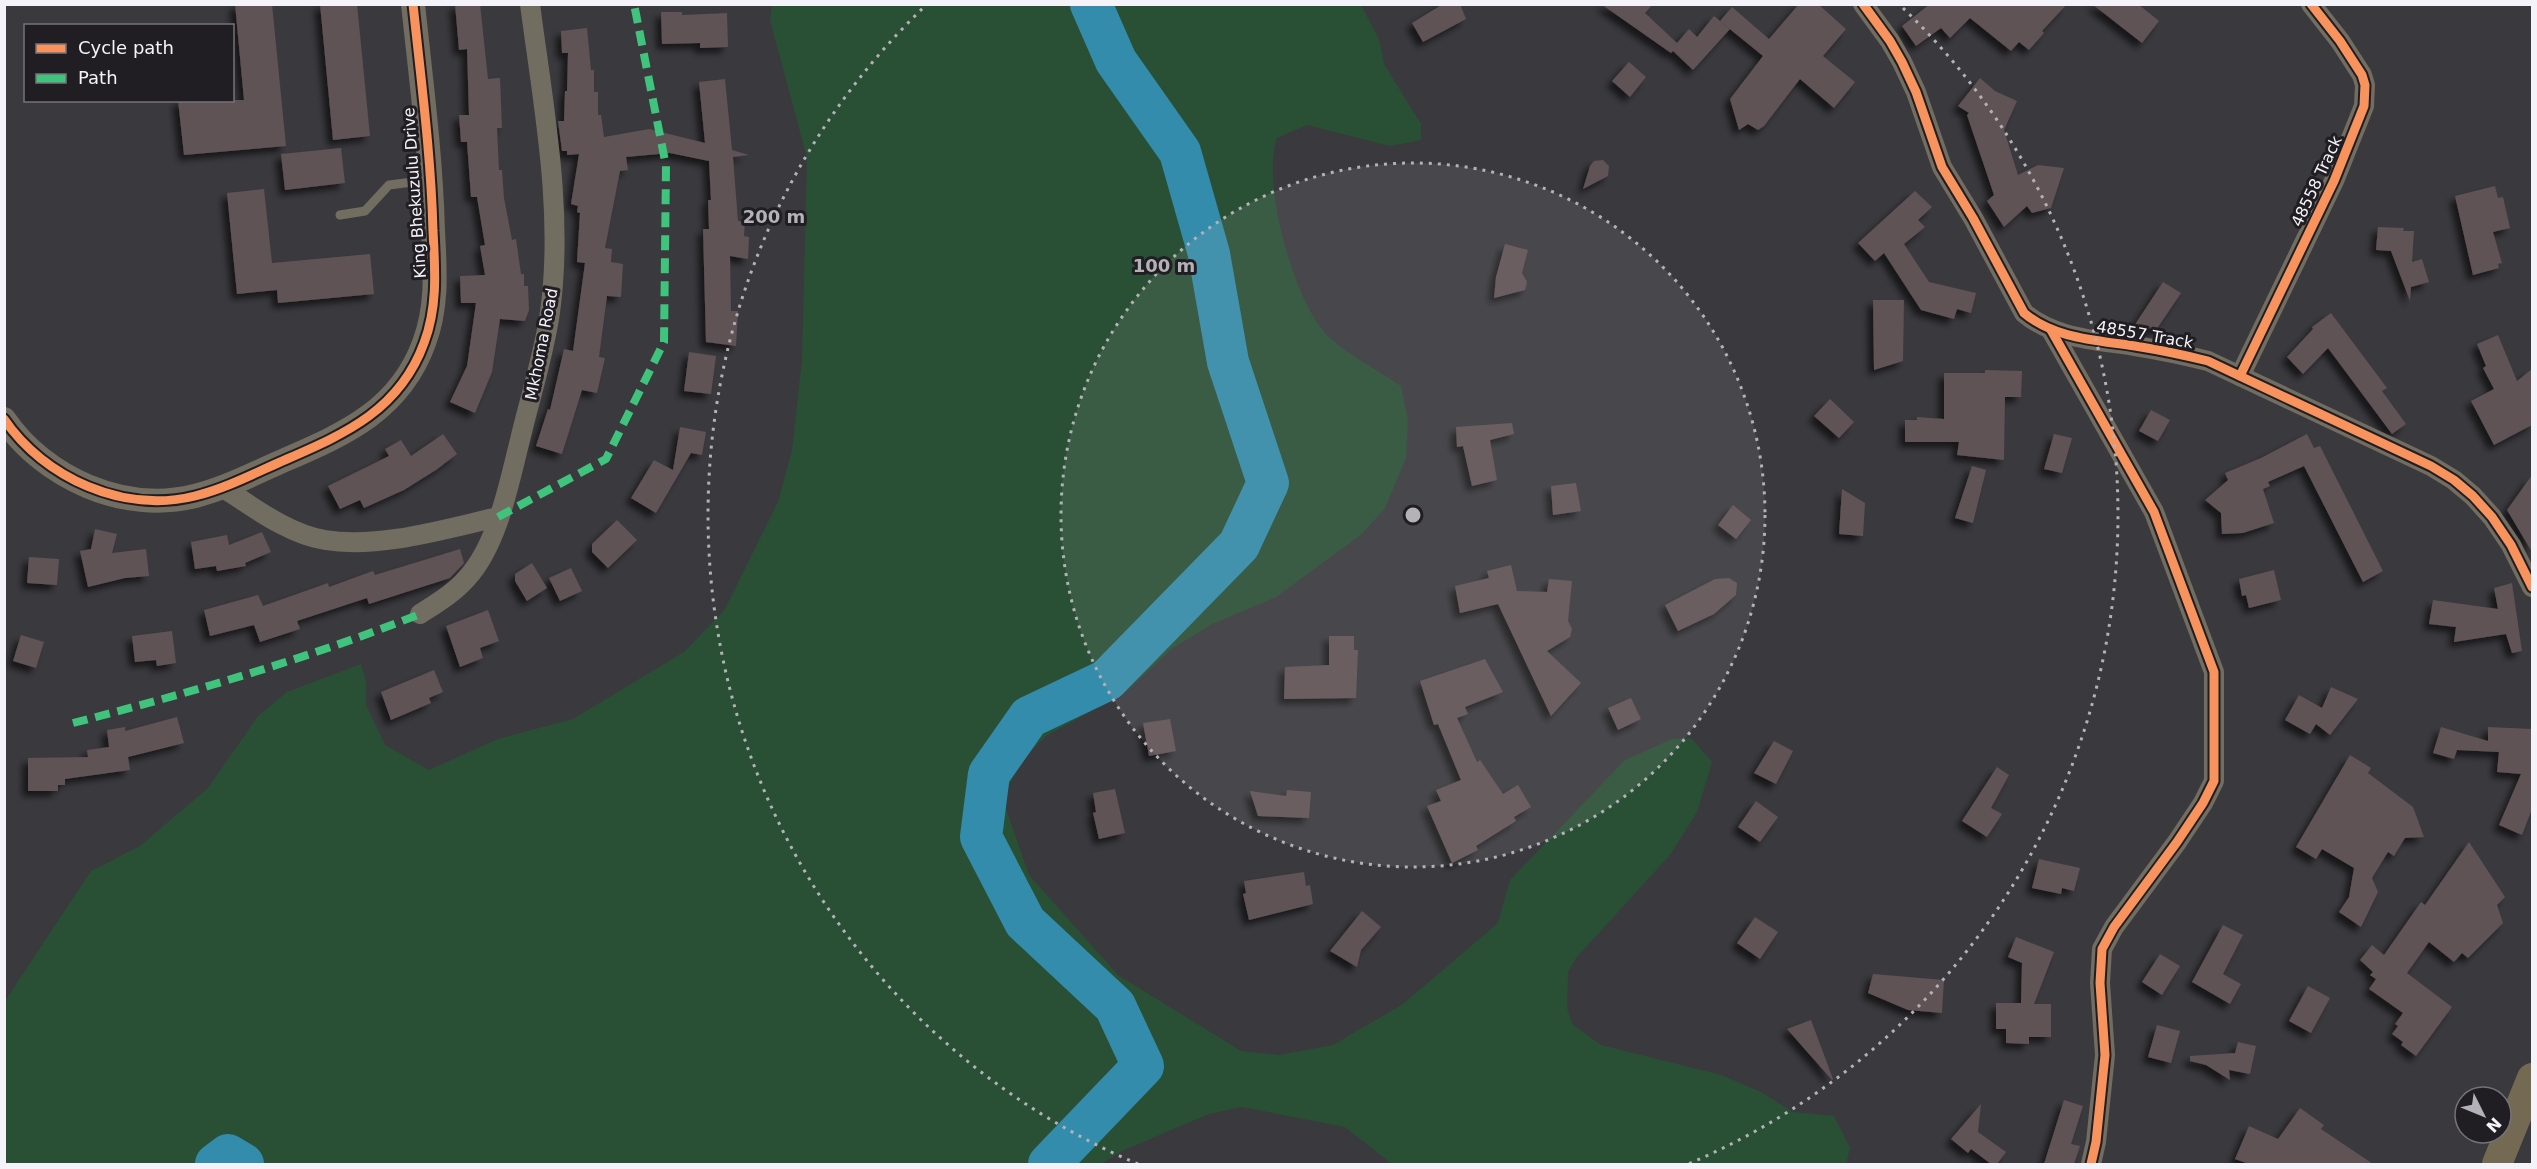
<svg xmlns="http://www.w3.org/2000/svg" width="2537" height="1169" viewBox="0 0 2537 1169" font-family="'DejaVu Sans',sans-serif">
  <defs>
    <filter id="shadow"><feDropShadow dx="-5.5" dy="5.5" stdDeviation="3" flood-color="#0009"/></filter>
  </defs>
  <rect width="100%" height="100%" fill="#3a393e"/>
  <path fill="#295035" d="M772 5H1361L1379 39 1384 64 1421 124V140L1390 146 1307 125 1277 138C1261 183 1294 304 1329 337 1347 354 1379 371 1401 386L1408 420 1406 458 1385 508 1362 534 1276 597 1212 624 1173 648 1123 694 1046 736 1022 760 1007 789 1005 806 1029 875 1118 975 1241 1051 1279 1055 1333 1045 1403 1004 1498 923 1510 880 1625 760 1672 739 1691 738 1712 762 1697 812 1670 855 1576 958 1568 972 1567 1008 1572 1024 1601 1045 1721 1075 1761 1092 1793 1112 1834 1116 1850 1148 1846 1164H1392L1345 1127 1242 1107 1209 1114 1124 1150 1101 1164H5V1001L91 871 140 846 208 788 258 716 287 692 361 664 366 681V705L385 745 429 770 498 739 573 719 684 652 724 611 778 502 792 450 802 360 807 158 770 20Z"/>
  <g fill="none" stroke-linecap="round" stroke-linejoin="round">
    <g stroke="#338cac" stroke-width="42">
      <path d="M216 1164 228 1155 243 1164"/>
      <path d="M1049 1164 1143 1066 1115 1006 1025 922 981 837 989 774 1029 717 1107 680 1239 545 1268 483 1228 362 1209 254 1180 152 1116 61 1091 4"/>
    </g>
  </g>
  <g fill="#605254" filter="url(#shadow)">
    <path d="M235 4H272L286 146 184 155 178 100H244Z"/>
    <path d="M320 4H357L370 136 333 140Z"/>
    <path d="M455 4H480L488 79 500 78 502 128H497L499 170H502L504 198 512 240 516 239 521 274H524V286H528L529 310 525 321 500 319 492 372 475 413 450 402 467 366 476 303H461L460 276 485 275 480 246 485 245 477 197H471L467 142H461L459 115H469L467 49 459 50Z"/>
    <path d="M1443 4H1460L1466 19 1423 42 1412 23Z"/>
    <path d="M1601 4H1653L1645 13 1677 43 1689 29 1697 37 1714 16 1730 29 1693 70 1673 51 1671 53Z"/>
    <path d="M1799 4H1818L1846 29 1823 56 1855 82 1834 108 1800 79 1764 126 1758 130 1748 124 1739 130 1730 99 1763 56 1720 21 1732 7 1769 39Z"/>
    <path d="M1930 4H2067L2042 31 2044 33 2029 50 2019 42 2011 51 1970 18 1950 38 1941 28 1916 46 1902 26Z"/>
    <path d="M2092 4H2138L2159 21 2142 43Z"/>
    <path d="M661 12H682V15L727 13 728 47 700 48V43L662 44Z"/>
    <path d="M587 28 591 70H594V92H598V115H601L604 137 649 129 705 143 699 82 725 79 732 150 749 155 733 157 738 221 745 222 744 236 749 237 748 259 730 256 731 311H738L736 346 706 342 703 229H709L708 200H711L709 161 670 153 626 157 628 170 620 171 605 248 612 249 611 262 623 264 621 297 607 296 599 357 605 358 597 393 582 390 562 454 536 446 548 409 550 410 564 349 573 351 585 263 577 262 580 213 577 212 578 206 571 204 579 154 567 155V151H562L558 121H564L565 91H567L568 53H562L561 31Z"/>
    <path d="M1629 62 1646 77 1630 97 1612 81Z"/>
    <path d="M1980 78 1995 91 2017 101 2004 130 2018 175 2038 165 2064 168 2051 208 2032 213 2027 206 2004 227 1987 201 1994 195 1967 115 1969 113 1958 106Z"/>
    <path d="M341 148 345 183 285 190 281 154Z"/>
    <path d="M1603 160 1609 166 1608 176 1583 189 1590 166 1594 161Z"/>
    <path d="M2495 186 2498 198 2503 197 2510 228 2493 232 2502 263 2498 264 2499 268 2473 275 2455 196Z"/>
    <path d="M264 189 272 263 370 254 374 294 278 303 277 290 237 294 227 193Z"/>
    <path d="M1915 191 1932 207 1918 220 1925 227 1904 244 1929 282 1976 293 1971 313 1957 309 1954 319 1921 310 1884 253 1875 261 1858 243Z"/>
    <path d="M2378 227 2404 228 2403 231H2414L2412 262 2422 259 2429 282 2411 287 2410 301 2391 251 2376 250Z"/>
    <path d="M1505 244 1528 250 1522 273 1527 282 1525 290 1494 298 1496 277Z"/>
    <path d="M2163 282 2181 293 2156 330 2134 326Z"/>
    <path d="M1873 300H1904L1903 361 1874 370Z"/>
    <path d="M2331 313 2387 388 2382 391 2406 424 2392 434 2328 348 2303 374 2287 357 2313 329 2312 327Z"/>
    <path d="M2498 335 2517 381 2532 369V425L2494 445 2471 401 2494 389 2483 368 2486 366 2477 344Z"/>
    <path d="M689 352 716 356 711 394 684 391Z"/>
    <path d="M1985 370 2022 371 2021 397H2005L2004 460 1957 455 1959 442H1905V420H1917V417L1944 419V373H1985Z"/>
    <path d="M1830 399 1854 422 1839 438 1814 416Z"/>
    <path d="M2151 410 2170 420 2158 441 2139 431Z"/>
    <path d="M1512 423 1514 434 1490 440 1497 480 1472 486 1463 446 1457 447 1456 427Z"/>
    <path d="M680 427 706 432 702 455 691 453 656 513 631 498 654 460 673 470Z"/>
    <path d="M443 434 457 454 436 470 404 490 364 508 360 500 340 509 328 486 389 456 385 449 401 440 411 456Z"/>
    <path d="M2054 434 2072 438 2062 473 2044 469Z"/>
    <path d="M2307 434 2314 448 2320 446 2383 571 2363 582 2304 466 2268 482 2270 486 2263 489 2274 523 2243 533 2222 534 2221 513 2205 500 2228 480 2225 473 2261 458Z"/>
    <path d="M1972 466 1986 470 1973 523 1955 518Z"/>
    <path d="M2532 475V552L2507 510Z"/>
    <path d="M1576 483 1581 511 1553 515 1551 486Z"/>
    <path d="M1842 489 1865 503 1863 536 1839 534Z"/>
    <path d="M1733 505 1751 520 1736 539 1718 525Z"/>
    <path d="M617 520 637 540 608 568 592 552V544Z"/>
    <path d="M95 529 117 534 112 553 146 549 149 576 125 578 88 587 80 551 91 549Z"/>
    <path d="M262 532 271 552 245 563 246 566 217 571 216 566 195 569 191 542 227 535 229 545Z"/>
    <path d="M460 549 464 563 450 578 369 604 367 598 297 621 300 629 260 642 254 625 210 636 204 610 258 595 263 606 328 583 329 587 373 571 375 575Z"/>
    <path d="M29 557 59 559 57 585 27 583Z"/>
    <path d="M532 563 547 588 527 601 515 581V574Z"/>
    <path d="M1511 565 1517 591 1547 592 1549 579 1572 581 1568 621 1572 629 1570 637 1547 651 1581 683 1551 716 1498 604 1460 613 1455 586 1489 578 1487 571Z"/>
    <path d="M571 568 582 591 560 601 549 578Z"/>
    <path d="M2274 570 2281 600 2249 608 2246 595 2242 596 2239 579Z"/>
    <path d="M1729 578 1737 583 1736 595 1714 614 1678 631 1665 605 1715 579Z"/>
    <path d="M2512 583 2522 651 2512 653 2506 634 2454 642 2456 627 2429 624 2433 600 2498 609 2494 588Z"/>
    <path d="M488 610 499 641 480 648 483 658 460 667 446 626Z"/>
    <path d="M172 631 176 663 157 666 156 660 135 662 132 636Z"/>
    <path d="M21 635 44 642 36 668 13 661Z"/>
    <path d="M1329 636H1354V650H1358L1356 698 1284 699 1285 667 1329 665Z"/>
    <path d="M1485 659 1503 692 1465 707 1468 714 1457 718 1477 762 1480 760 1503 794 1518 785 1531 807 1514 817 1516 821 1476 846 1478 850 1452 863 1427 806 1441 801 1436 790 1461 780 1438 724 1434 725 1420 681Z"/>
    <path d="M434 670 443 692 429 698 431 703 391 720 381 692Z"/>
    <path d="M2331 687 2358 699 2330 735 2316 724 2310 734 2285 720 2299 695 2322 708Z"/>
    <path d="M1631 698 1641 719 1618 730 1608 708Z"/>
    <path d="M177 717 184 743 128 757 130 770 65 779V785H58V791H28V758L88 757 87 750 109 747 107 730 125 727V731Z"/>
    <path d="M1170 719 1176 751 1149 756 1143 723Z"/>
    <path d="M2441 727 2488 741V727L2532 729V809L2522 835 2499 825 2521 774 2497 772 2499 752 2457 750 2454 759 2433 753Z"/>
    <path d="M1774 741 1793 751 1776 784 1754 773Z"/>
    <path d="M2350 755 2371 768 2368 773 2413 807 2424 837 2405 838 2394 856 2388 852 2372 878 2378 892 2361 927 2339 912 2349 897 2354 868 2322 849 2316 859 2296 847Z"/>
    <path d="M1997 767 2009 775 1991 808 2002 814 1987 837 1962 821Z"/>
    <path d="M1115 789 1125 833 1099 839 1093 813 1096 812 1093 793Z"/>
    <path d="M1287 790 1311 792 1309 818 1258 816 1250 791 1286 796Z"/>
    <path d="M1756 801 1778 817 1760 842 1738 827Z"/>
    <path d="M2469 842 2505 897 2497 905 2503 923 2468 958 2462 953 2454 962 2429 942 2407 973 2452 1007 2416 1056 2401 1045 2403 1042 2392 1034 2398 1026 2395 1024 2403 1013 2369 989 2376 979 2370 975 2373 972 2360 960 2372 945 2384 955 2421 902 2425 905Z"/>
    <path d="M2039 859 2080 868 2074 891 2062 888 2061 894 2032 888Z"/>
    <path d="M1304 872 1306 886 1310 885 1313 904 1249 920 1243 894 1246 893 1244 881Z"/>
    <path d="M1362 911 1381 927 1361 950 1357 967 1330 951Z"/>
    <path d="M1755 917 1778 932 1760 959 1737 943Z"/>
    <path d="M2223 925 2243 935 2223 974 2241 984 2230 1004 2192 982Z"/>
    <path d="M2016 937 2054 952 2034 1004H2051V1037H2029V1044L2006 1043V1029H1996V1003H2021L2022 963 2008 957Z"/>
    <path d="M2160 954 2180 966 2162 995 2142 982Z"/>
    <path d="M1873 974 1944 980 1942 1013 1908 1010 1868 993Z"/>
    <path d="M2308 986 2330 998 2311 1033 2289 1021Z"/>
    <path d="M1811 1020 1833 1079 1832 1080 1787 1029Z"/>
    <path d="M2157 1025 2180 1031 2171 1063 2148 1057Z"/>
    <path d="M2238 1042 2256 1046 2250 1074 2229 1070 2230 1080 2206 1065 2190 1061V1056L2235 1053Z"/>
    <path d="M2064 1100 2083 1106 2071 1144 2080 1146 2074 1164H2044Z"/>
    <path d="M1981 1104 1978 1132 2006 1152 1997 1164H1991L1971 1149 1968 1153 1951 1139Z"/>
    <path d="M2300 1108 2324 1125 2321 1129 2373 1164H2249L2235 1159 2249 1126 2278 1139Z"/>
  </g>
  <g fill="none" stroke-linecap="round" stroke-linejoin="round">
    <path stroke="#726d61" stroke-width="9" d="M340 215 365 211 389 185 429 180"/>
    <g stroke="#726d61" stroke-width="20">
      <path d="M1863 4 1890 41 1902 62 1916 92 1942 167 1973 218 2024 313C2055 339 2097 340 2135 346 2160 350 2184 355 2208 361L2431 466 2454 480 2473 496 2492 517 2511 545 2532 587"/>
      <path d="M2051 330 2154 512 2214 672V781L2203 803 2177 842 2114 927 2102 949 2100 983 2105 1055 2096 1142 2091 1164"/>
      <path d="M2240 376 2334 181 2364 106 2365 85 2362 75 2340 41 2311 4"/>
      <path d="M222 487C253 507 288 534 325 540 379 549 445 529 498 517"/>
      <path d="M420 614C437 603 454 593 467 578 498 544 509 483 520 440 530 397 544 355 550 312 564 210 543 105 530 4"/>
    </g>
    <path stroke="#726d61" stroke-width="24" d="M4 419C44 478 124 514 195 496 227 488 257 472 287 459 347 433 400 409 424 343 438 306 435 269 433 231 431 155 421 80 413 4"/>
    <path stroke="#746a53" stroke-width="30" d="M2497 1164 2532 1078"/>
    <g stroke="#40c37c" stroke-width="8" stroke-dasharray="15 8" stroke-linecap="butt">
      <path d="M498 517 606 459 664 342 666 166 634 4"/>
      <path d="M73 723C190 693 309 658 420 614"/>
    </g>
    <g stroke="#201e23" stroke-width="13">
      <g id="cycleway">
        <path d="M1863 4 1890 41 1902 62 1916 92 1942 167 1973 218 2024 313C2055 339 2097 340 2135 346 2160 350 2184 355 2208 361L2431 466 2454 480 2473 496 2492 517 2511 545 2532 587"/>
        <path d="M2051 330 2154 512 2214 672V781L2203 803 2177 842 2114 927 2102 949 2100 983 2105 1055 2096 1142 2091 1164"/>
        <path d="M2240 376 2334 181 2364 106 2365 85 2362 75 2340 41 2311 4"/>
        <path d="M4 419C44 478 124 514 195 496 227 488 257 472 287 459 347 433 400 409 424 343 438 306 435 269 433 231 431 155 421 80 413 4"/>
      </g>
    </g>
    <use href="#cycleway" stroke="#f8935d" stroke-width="9"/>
  </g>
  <circle cx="1413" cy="515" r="352" fill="#b4b2b8" fill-opacity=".12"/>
  <g fill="none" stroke="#b4b2b8" stroke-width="3" stroke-dasharray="3 6">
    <circle cx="1413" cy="515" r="352"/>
    <path d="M1138 1164A705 705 0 0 1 923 8M1903 8A705 705 0 0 1 1688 1164"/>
  </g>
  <g text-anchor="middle" stroke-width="6" stroke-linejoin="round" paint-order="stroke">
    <g font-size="16" fill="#f5f3fa" stroke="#201e23">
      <text transform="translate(2316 181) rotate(-65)" y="6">48558 Track</text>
      <text transform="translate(414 193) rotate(-94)" y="6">King Bhekuzulu Drive</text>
      <text transform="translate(2145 334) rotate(10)" y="6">48557 Track</text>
      <text transform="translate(541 344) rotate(-79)" y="6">Mkhoma Road</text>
    </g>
  </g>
  <circle cx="1413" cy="515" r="9" fill="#b4b2b8" stroke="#201e23" stroke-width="3"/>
  <g font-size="18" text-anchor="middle" font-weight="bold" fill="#b4b2b8" stroke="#201e23" stroke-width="6" stroke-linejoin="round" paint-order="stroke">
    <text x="774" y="223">200 m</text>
    <text x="1164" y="272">100 m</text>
  </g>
  <rect width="2537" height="1169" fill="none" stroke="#f5f3fa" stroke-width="12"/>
  <rect x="24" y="24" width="210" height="78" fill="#201e23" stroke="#757379" stroke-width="1.5"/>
  <rect x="36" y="44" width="30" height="9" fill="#f8935d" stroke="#757379" stroke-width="1.5"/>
  <text x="78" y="54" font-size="18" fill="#f5f3fa">Cycle path</text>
  <rect x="36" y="74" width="30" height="9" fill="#40c37c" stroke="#757379" stroke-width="1.5"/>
  <text x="78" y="84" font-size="18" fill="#f5f3fa">Path</text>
  <g transform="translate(2483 1115) rotate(133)"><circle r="28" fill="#201e23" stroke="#757379" stroke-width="1.5"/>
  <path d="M0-4.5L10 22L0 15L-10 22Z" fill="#b4b2b8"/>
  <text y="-9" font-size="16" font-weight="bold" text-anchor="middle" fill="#f5f3fa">N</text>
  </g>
</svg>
